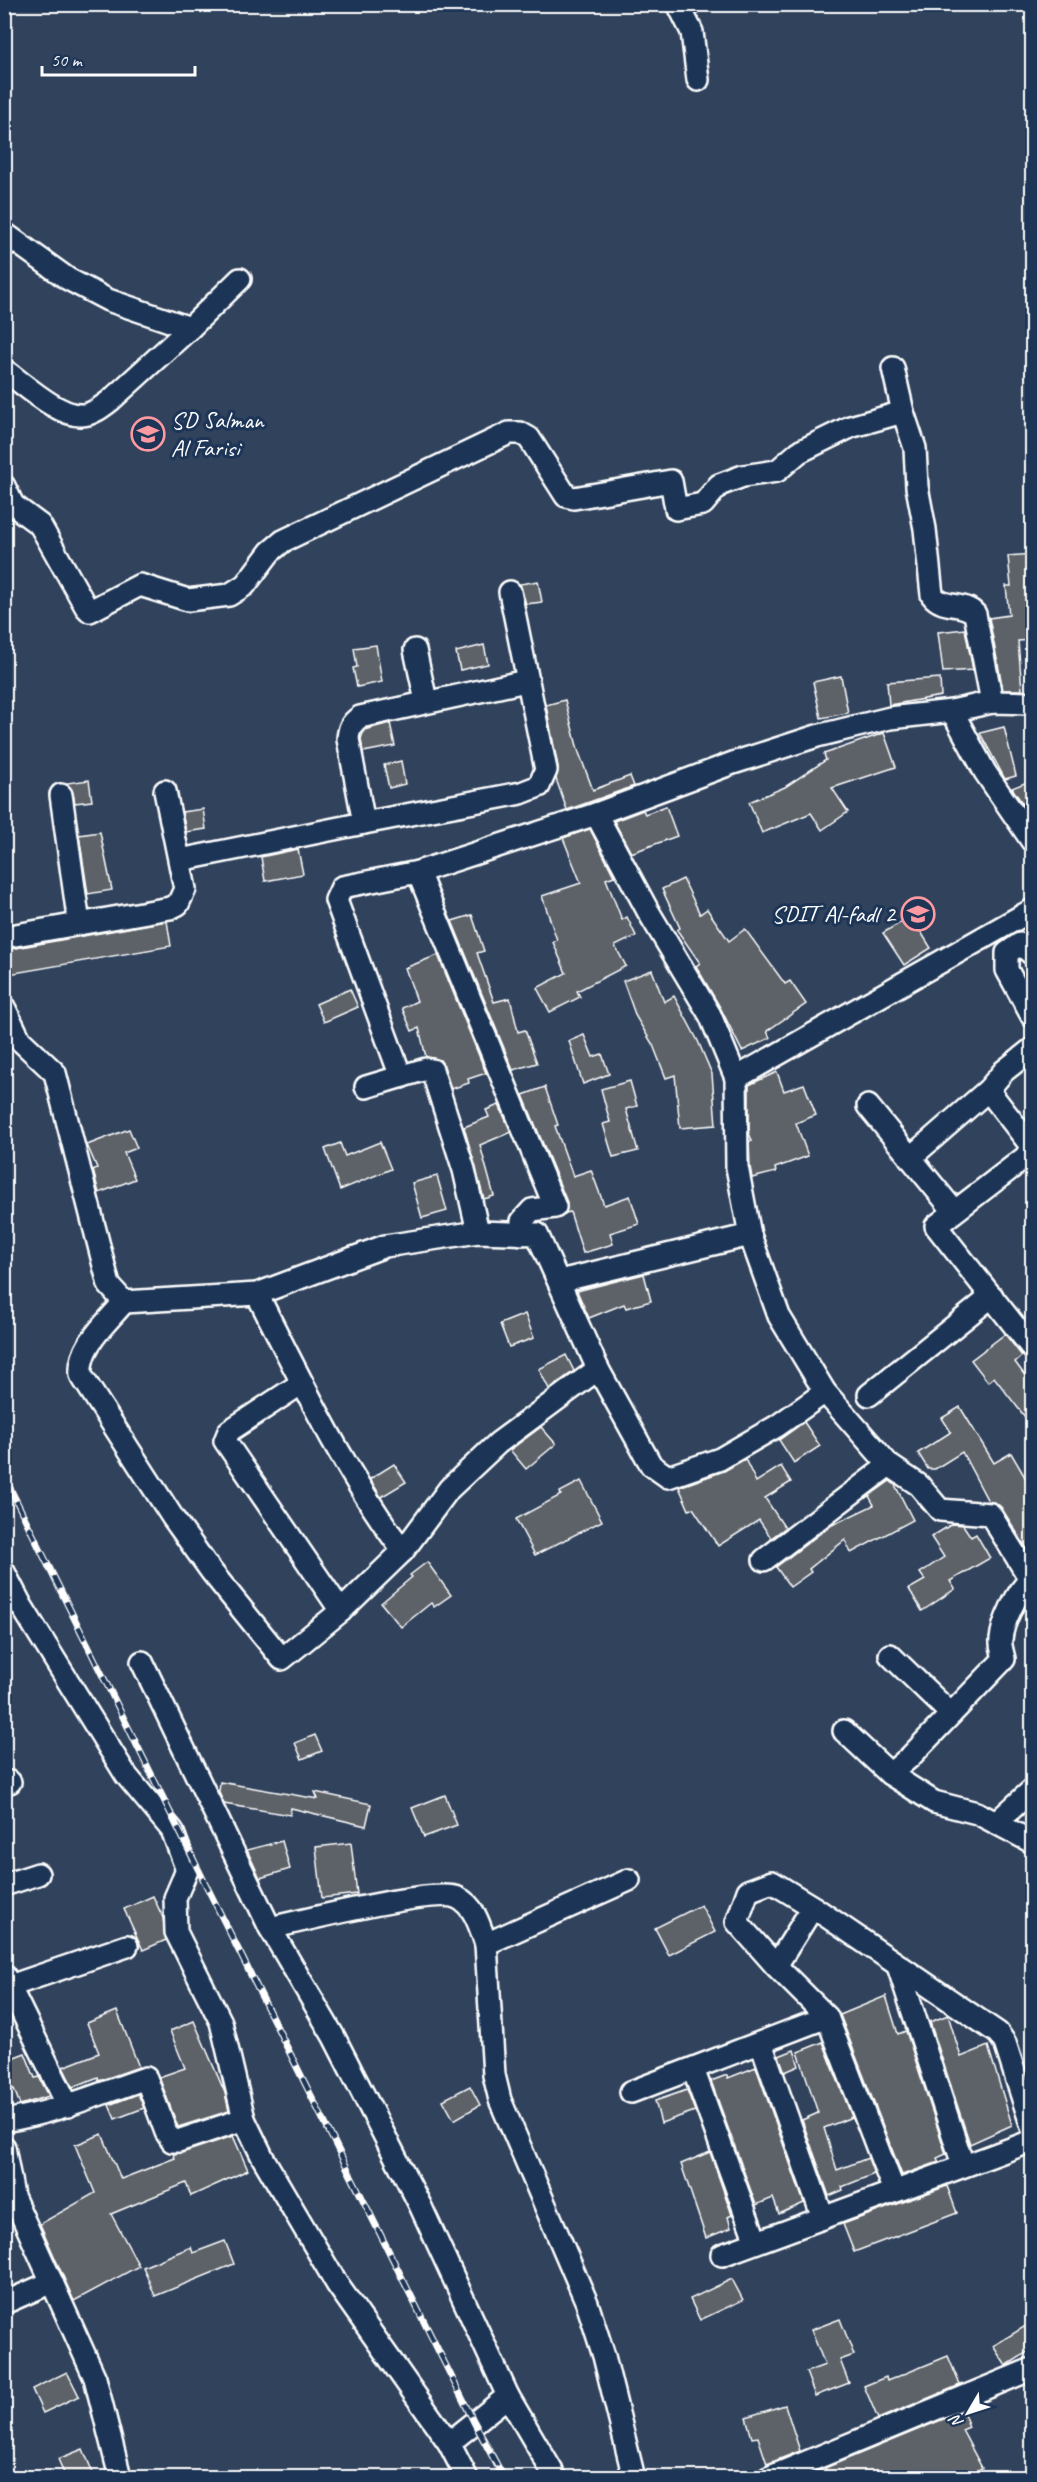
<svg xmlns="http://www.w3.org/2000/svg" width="1037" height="2482" viewBox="0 0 1037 2482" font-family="Caveat,sans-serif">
  <rect width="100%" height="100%" fill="#30425c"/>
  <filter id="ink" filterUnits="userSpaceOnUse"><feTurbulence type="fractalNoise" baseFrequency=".0167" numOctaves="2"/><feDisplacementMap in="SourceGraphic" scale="12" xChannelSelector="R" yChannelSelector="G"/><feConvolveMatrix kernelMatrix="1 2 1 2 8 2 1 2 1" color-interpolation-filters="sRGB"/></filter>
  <g filter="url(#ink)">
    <g fill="#5d6268" stroke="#fff" stroke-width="1.5">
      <path d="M1032 554V640L1018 641 1022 690H1003L989 618 1009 615 1006 586H1011L1008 556Z"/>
      <path d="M538 581 542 602 526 604 520 584Z"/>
      <path d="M965 629 973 670 943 672 938 632Z"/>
      <path d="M376 645 382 682 357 687 353 668 357 667 354 648Z"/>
      <path d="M484 645 488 664 460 670 456 652Z"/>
      <path d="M841 676 848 713 821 718 813 682Z"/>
      <path d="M940 678 941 696 889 705 887 682Z"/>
      <path d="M565 700 578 750 593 790 630 776 634 786 567 810 556 779 558 767 546 705Z"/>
      <path d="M390 723 395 746 363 752 361 739 364 730Z"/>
      <path d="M1004 727 1016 776 1005 779 980 733Z"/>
      <path d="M884 733 896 767 832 788 848 812 822 830 811 813 762 833 749 802 785 787 826 760 824 754Z"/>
      <path d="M401 761 405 784 389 788 384 765Z"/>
      <path d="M89 780 92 801 75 803 73 793 67 783Z"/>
      <path d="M1032 780V812L1029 813 1012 788Z"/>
      <path d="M666 806 677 836 631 853 614 821 643 810 645 814Z"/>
      <path d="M203 809 206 829 186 832 182 812Z"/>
      <path d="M590 829 614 876 606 879 622 920 627 917 636 936 615 946 626 966 577 991 580 997 550 1012 537 988 566 973 553 942 557 940 542 896 581 883 563 838Z"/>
      <path d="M100 832 112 890 88 894 79 835Z"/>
      <path d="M298 849 303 874 265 881 261 857Z"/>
      <path d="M683 879 700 914 707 909 729 941 745 929 785 984 790 981 806 1004 767 1031 770 1038 742 1051 721 1009 696 966 700 963 677 930 680 928 662 889Z"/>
      <path d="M472 915 484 951 477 953 494 1002 510 998 518 1032 525 1030 537 1063 513 1070 452 921Z"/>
      <path d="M911 916 931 948 904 965 883 933Z"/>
      <path d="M167 921 171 946 9 974 5 950Z"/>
      <path d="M438 955 486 1073 468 1079 469 1083 451 1089 444 1066 440 1060 426 1057 419 1028 412 1031 402 1008 417 1001 405 968Z"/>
      <path d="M652 970 664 1002 674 996 698 1041 712 1074 716 1125 680 1128 675 1075 666 1078 653 1045 636 1017 623 981Z"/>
      <path d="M350 989 358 1007 324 1022 316 1004Z"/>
      <path d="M584 1035 593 1057 602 1054 609 1074 583 1084 569 1041Z"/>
      <path d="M777 1072 784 1091 804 1084 816 1115 796 1123 808 1156 775 1168 776 1172 752 1178 750 1166 749 1141H752L749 1133V1085Z"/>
      <path d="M630 1081 637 1106 626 1109 638 1151 613 1157 603 1124 610 1122 601 1089Z"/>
      <path d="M545 1087 558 1125 555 1126 573 1176 591 1170 604 1205 630 1196 639 1224 610 1233 613 1244 583 1253 570 1212 566 1213 567 1202 523 1095Z"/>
      <path d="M499 1105 511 1132 480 1145 494 1196 484 1199 464 1127 489 1117 486 1110Z"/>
      <path d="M129 1129 137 1148 124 1153 135 1179 99 1193 93 1170 97 1168 87 1145Z"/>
      <path d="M380 1142 391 1169 340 1190 325 1149 340 1143 345 1156Z"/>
      <path d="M437 1176 447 1211 422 1218 412 1183Z"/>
      <path d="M644 1274 651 1301 626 1308 624 1304 589 1318 577 1291Z"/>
      <path d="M525 1314 534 1338 509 1347 500 1324Z"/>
      <path d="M1005 1334 1022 1356 1015 1362 1032 1385V1426L994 1377 988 1382 971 1360Z"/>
      <path d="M566 1355 574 1371 549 1389 539 1369Z"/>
      <path d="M960 1407 994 1463 1011 1453 1032 1489V1546L1027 1549 1001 1507 996 1503 988 1501 962 1452 935 1469H928L918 1453 951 1432 942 1418Z"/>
      <path d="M804 1422 820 1446 794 1463 779 1440Z"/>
      <path d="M541 1427 556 1444 526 1469 510 1450Z"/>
      <path d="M745 1459 756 1482 781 1466 791 1482 765 1498 785 1528 771 1538 759 1520 718 1546 693 1508 689 1510 679 1487 724 1471Z"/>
      <path d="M394 1464 406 1482 381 1497 370 1479Z"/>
      <path d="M581 1481 602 1521 535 1555 516 1519 561 1495 560 1492Z"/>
      <path d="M890 1481 895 1485 913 1520 851 1553 845 1540 809 1569 811 1572 790 1587 776 1567 830 1526 874 1505 869 1496Z"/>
      <path d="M952 1524 963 1525 971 1537 976 1534 990 1558 950 1581 955 1589 922 1611 909 1589 925 1580 920 1573 944 1557 931 1537Z"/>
      <path d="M427 1562 451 1595 434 1607 431 1603 401 1627 381 1603 412 1577 410 1575Z"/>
      <path d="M315 1735 322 1751 302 1759 295 1743Z"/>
      <path d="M220 1782 318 1799 315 1792 371 1804 366 1826 291 1808 290 1815 224 1804 219 1792Z"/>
      <path d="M445 1795 457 1825 424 1837 412 1808Z"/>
      <path d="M282 1841 290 1869 260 1878 247 1850Z"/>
      <path d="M351 1843 357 1894 322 1898 316 1847Z"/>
      <path d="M153 1896 163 1918 166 1940 143 1950 124 1909Z"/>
      <path d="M701 1905 715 1932 669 1955 655 1928Z"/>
      <path d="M886 1996 898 2034 906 2031 946 2154 937 2158 939 2162 902 2175 840 2015Z"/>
      <path d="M117 2011 139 2067 99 2081 98 2077 73 2087 63 2067 99 2053 87 2023Z"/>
      <path d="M948 2015 961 2057 988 2046 1012 2125 970 2144 930 2022Z"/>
      <path d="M194 2021 225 2093 229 2111 178 2127 159 2077 185 2068 170 2031Z"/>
      <path d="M823 2042 852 2117 824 2128 837 2170 868 2158 874 2174 842 2187 843 2190 829 2196 802 2120 818 2113 798 2052Z"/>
      <path d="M794 2050 799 2066 785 2072 779 2056Z"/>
      <path d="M25 2053 35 2078 39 2077 49 2096 20 2105 14 2089 4 2093V2061Z"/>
      <path d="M756 2067 804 2203 779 2214 773 2198 756 2205 711 2081 727 2075 728 2078Z"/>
      <path d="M470 2086 480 2105 454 2120 443 2100Z"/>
      <path d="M687 2090 695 2111 661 2123 655 2101Z"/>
      <path d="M138 2094 144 2108 115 2119 109 2105Z"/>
      <path d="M102 2134 121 2179 175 2158 173 2154 182 2153 233 2136 248 2170 191 2196 186 2183 111 2214 139 2266 74 2301 40 2224 95 2193 75 2145Z"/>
      <path d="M710 2152 732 2215 728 2217 731 2228 706 2238 681 2164Z"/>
      <path d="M947 2186 957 2213 854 2252 843 2224Z"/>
      <path d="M225 2241 234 2264 155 2296 143 2267 191 2247 193 2253Z"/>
      <path d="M732 2279 743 2300 700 2320 690 2299Z"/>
      <path d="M840 2319 854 2355 840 2360 849 2383 815 2396 806 2372 825 2365 811 2330Z"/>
      <path d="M1032 2322V2349L1006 2366 993 2346Z"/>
      <path d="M948 2356 960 2385 878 2419 864 2386 886 2377 887 2381Z"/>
      <path d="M67 2372 79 2396 43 2413 32 2389Z"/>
      <path d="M785 2405 800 2451 767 2464 758 2437 752 2438 746 2417Z"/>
      <path d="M963 2411 969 2427 962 2430 982 2468 964 2478H829L825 2468Z"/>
      <path d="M83 2449 95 2478H66L58 2459Z"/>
    </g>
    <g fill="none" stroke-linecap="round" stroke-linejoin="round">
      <g stroke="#fff" stroke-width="26">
        <g id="street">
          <path d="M678 4 692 32 698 80"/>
          <path d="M4 233 68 279 108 300 190 328 240 279"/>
          <path d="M893 368 903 412 915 448 917 487 925 529 932 595C943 610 964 601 975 614L992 702"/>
          <path d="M4 370C23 383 59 417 82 415 92 415 103 406 111 400L190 328"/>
          <path d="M4 486 13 505 40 525 86 607 90 611 140 585 188 600 229 595 245 585 270 552 283 541 509 433H520L529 438 566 496 574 498 671 481 676 509 703 504 719 485 743 476 777 471 799 452 850 427 903 412"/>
          <path d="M415 650 426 701"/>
          <path d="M952 711 985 772 1032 841"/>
          <path d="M61 795 79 924"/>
          <path d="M596 814 648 911 710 1015 736 1078 737 1167 750 1235 779 1316 825 1392 889 1465 919 1485 940 1510 990 1514 1032 1582"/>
          <path d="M364 823 521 793 539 786 546 770 510 592"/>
          <path d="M180 860 364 823 348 739C349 728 351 723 360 717L526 681"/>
          <path d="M418 872 555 1207 532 1210 522 1221V1234"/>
          <path d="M4 937 170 908 178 904 185 889 165 791"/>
          <path d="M1032 954 1020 944 1007 953V970L1032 1016"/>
          <path d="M4 1007 20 1040 55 1073 109 1285 124 1302 257 1294 385 1246 478 1232 537 1234 598 1369 651 1465 668 1477 720 1459 777 1426 825 1392"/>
          <path d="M401 1077 336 900 342 887 418 872 596 814 733 763 817 736 890 718 952 711 992 702 1032 703"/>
          <path d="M736 1078 1032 910"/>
          <path d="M366 1087 426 1069 432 1070 464 1170 478 1232"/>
          <path d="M988 1090 1032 1147"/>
          <path d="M868 1106 954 1211"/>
          <path d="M1032 1152 936 1226 1032 1348"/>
          <path d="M910 1158 988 1090 1004 1071 1032 1049"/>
          <path d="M560 1281 750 1235"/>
          <path d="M257 1294C302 1382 344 1472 403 1551"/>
          <path d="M124 1302C107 1323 78 1346 81 1375L173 1518 211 1571 282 1659 341 1611 403 1551 449 1489 498 1443 598 1369"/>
          <path d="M302 1383 229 1431 225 1441 341 1611"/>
          <path d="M869 1395 992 1296"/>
          <path d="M764 1560 889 1465"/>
          <path d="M4 1572 21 1605 126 1775 172 1830 187 1870 175 1898 176 1932 221 2022 244 2119 263 2158 337 2284 449 2443 467 2478"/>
          <path d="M1030 1580C1018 1590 1002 1623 1001 1640 1000 1646 1003 1653 1004 1659L910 1757 890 1774 934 1802 977 1813 1032 1842"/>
          <path d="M890 1655 951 1714"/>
          <path d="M142 1662 270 1928 334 2037 420 2205 508 2396 449 2443"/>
          <path d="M844 1731 890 1774"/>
          <path d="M4 1783 10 1782"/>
          <path d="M996 1823 1032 1790"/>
          <path d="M629 1880 486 1944 494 2075 500 2100 587 2303 604 2356 634 2478"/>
          <path d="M4 1885 38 1874"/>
          <path d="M813 1907 772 1882 748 1891 737 1922 776 1966 813 1907 998 2033 1005 2043 1032 2127"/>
          <path d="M270 1928C301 1921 436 1887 458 1898 475 1906 480 1927 486 1944"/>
          <path d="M776 1966 827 2017 894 2191"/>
          <path d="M898 1966 963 2165"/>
          <path d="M4 1975 68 2106"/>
          <path d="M10 1986 127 1946"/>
          <path d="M761 2043 823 2218"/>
          <path d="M693 2069 756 2242"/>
          <path d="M631 2092 827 2017"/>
          <path d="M4 2121C54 2113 99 2094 146 2078L166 2132 172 2141H178L244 2119"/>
          <path d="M4 2147 13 2196 95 2378 118 2469V2478"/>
          <path d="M722 2255 1032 2141"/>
          <path d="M4 2303 52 2282"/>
          <path d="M508 2396 556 2478"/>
          <path d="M768 2478 1032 2369"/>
        </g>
      </g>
      <use href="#street" stroke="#1d3557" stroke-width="21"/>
      <g stroke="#fff" stroke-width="7">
        <path id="rail" d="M4 1476 210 1893 474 2422 504 2478"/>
      </g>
      <use href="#rail" stroke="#1d3557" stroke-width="4.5" stroke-dasharray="14" stroke-linecap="butt"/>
    </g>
  </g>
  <defs>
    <g id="school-ring" transform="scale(1.725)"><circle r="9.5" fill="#1d3557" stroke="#ff9aa2" stroke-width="1.5"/><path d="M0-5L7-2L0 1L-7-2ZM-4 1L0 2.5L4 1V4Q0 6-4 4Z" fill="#ff9aa2"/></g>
  </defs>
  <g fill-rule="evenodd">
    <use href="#school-ring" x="148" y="434"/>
    <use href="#school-ring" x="918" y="914"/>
  </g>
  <g text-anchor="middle" stroke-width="6" stroke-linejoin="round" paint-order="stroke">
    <g font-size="24" fill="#fff" stroke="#1d3557" text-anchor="start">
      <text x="171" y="428">SD Salman<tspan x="171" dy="28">Al Farisi</tspan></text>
      <text x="895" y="922" text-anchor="end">SDIT Al-fadl 2</text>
    </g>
  </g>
  <rect width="1037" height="2482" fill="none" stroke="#1d3557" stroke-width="24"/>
  <rect x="12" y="12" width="1013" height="2458" fill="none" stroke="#fff" stroke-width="2" filter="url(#ink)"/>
  <g transform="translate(968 2413) rotate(231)" stroke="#1d3557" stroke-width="4.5" paint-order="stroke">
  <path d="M0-4.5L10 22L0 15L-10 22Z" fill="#ffffff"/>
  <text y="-9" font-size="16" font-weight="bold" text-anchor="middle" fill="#ffffff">N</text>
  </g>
  <path d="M42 66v9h153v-9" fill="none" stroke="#ffffff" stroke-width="3"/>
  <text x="51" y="66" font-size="18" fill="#ffffff" stroke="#1d3557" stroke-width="4.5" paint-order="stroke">50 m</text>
</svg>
